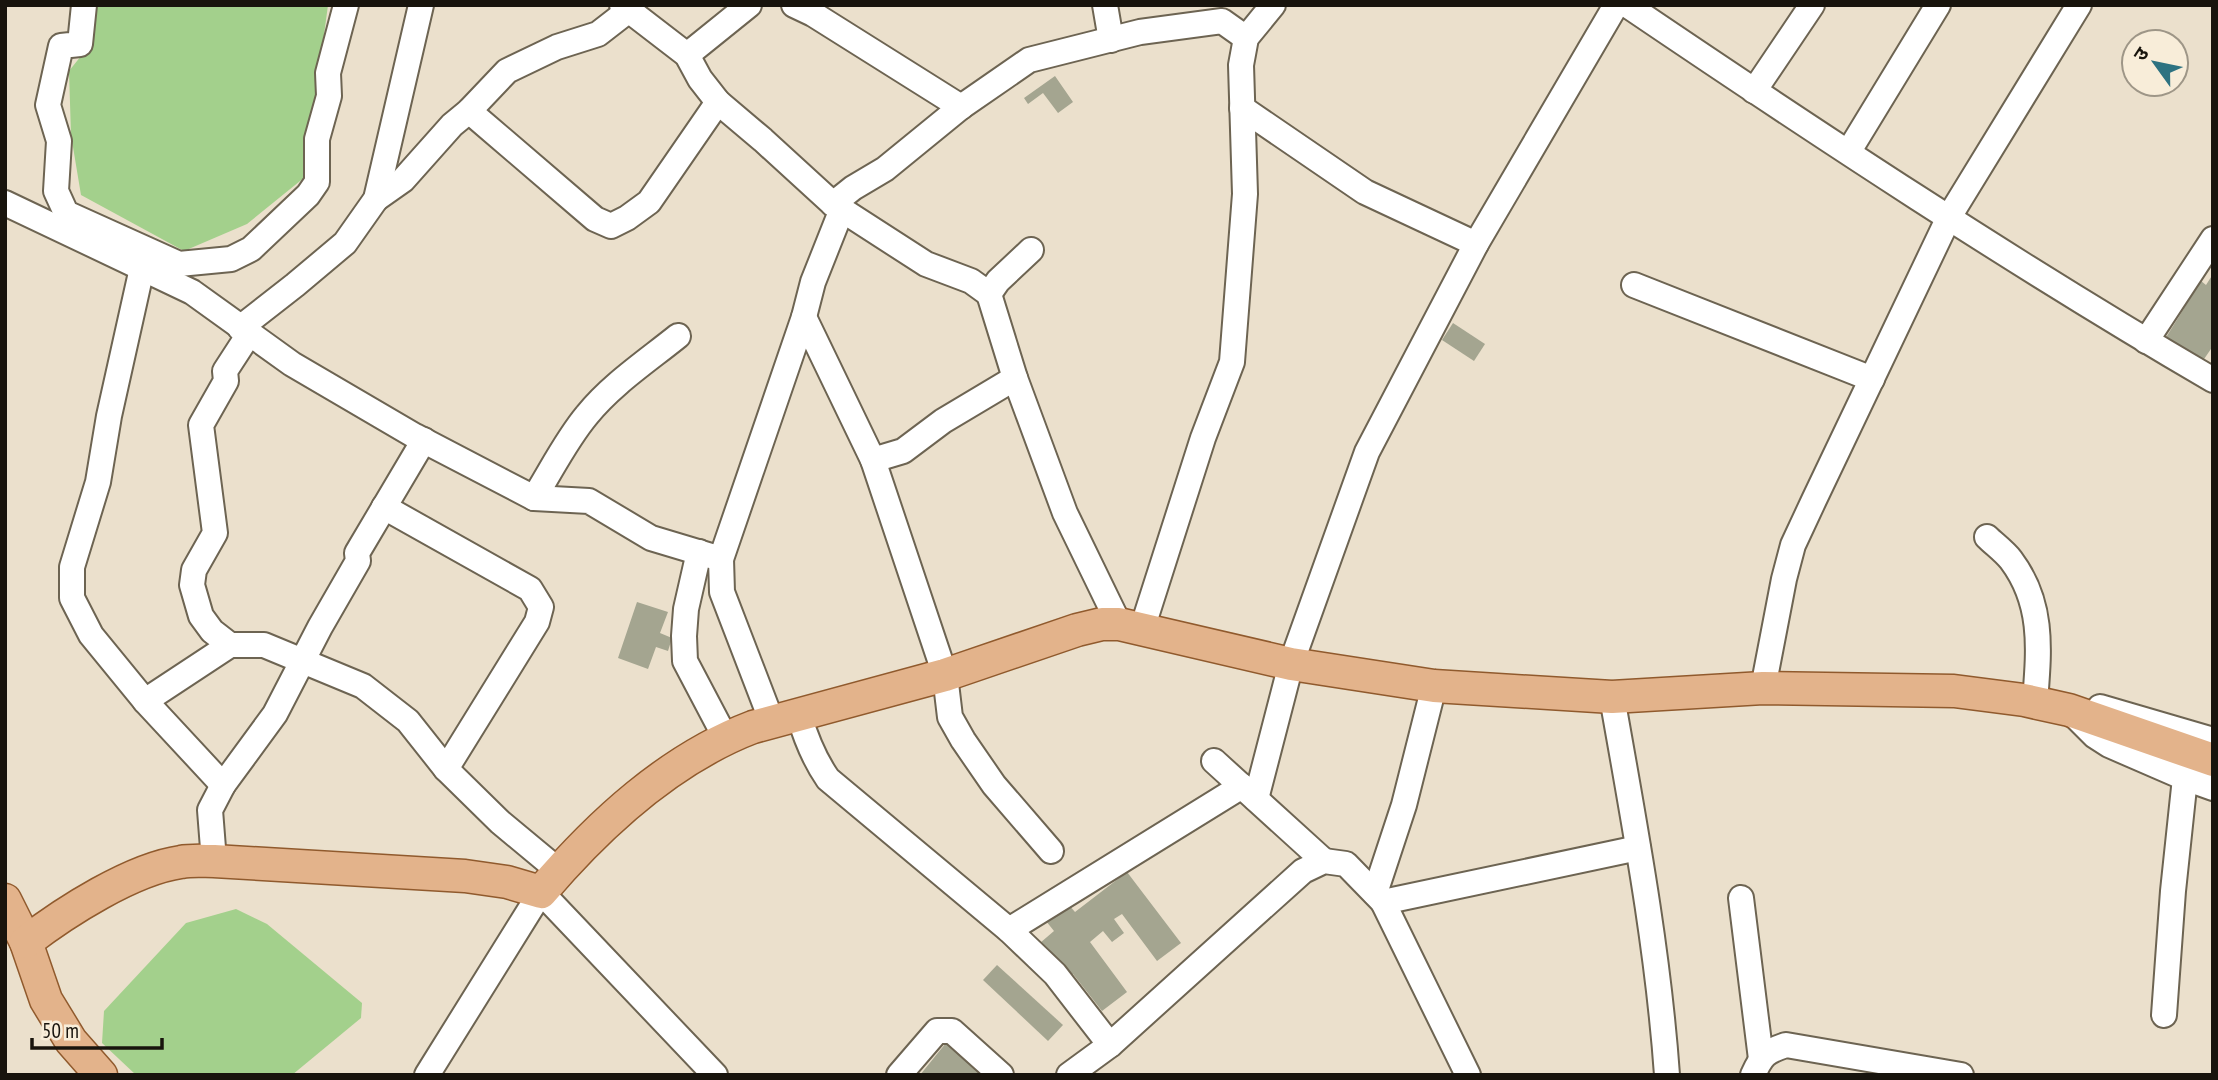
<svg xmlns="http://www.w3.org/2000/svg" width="2218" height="1080" viewBox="0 0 2218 1080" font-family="'PT Sans Narrow','Noto Sans Devanagari',sans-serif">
  <rect width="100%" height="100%" fill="#ebe0cc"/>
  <g fill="#a3d08c">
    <path d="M89 5H328L305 177 247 224 184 251 81 195 71 135 69 71 85 51Z"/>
    <path d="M236 909 267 924 362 1003 361 1018 292 1075H136L102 1043 104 1011 186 923Z"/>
  </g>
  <g fill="#a4a590">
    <path d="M1055 76 1073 102 1058 113 1043 93 1028 104 1024 98Z"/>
    <path d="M2213 274V346L2202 362 2165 339 2201 281 2206 285Z"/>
    <path d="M1453 323 1485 344 1474 361 1442 340Z"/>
    <path d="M637 602 668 612 660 633 672 638 668 651 656 647 648 669 618 658Z"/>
    <path d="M1127 872 1181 943 1157 961 1122 914 1114 919 1124 933 1112 942 1103 931 1090 942 1127 992 1102 1011 1073 974 1067 979 1040 943 1054 931 1046 921 1068 904 1075 912Z"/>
    <path d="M997 965 1063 1025 1048 1041 983 980Z"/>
    <path d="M950 1038 990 1075H920Z"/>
  </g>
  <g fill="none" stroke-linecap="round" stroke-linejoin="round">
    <g stroke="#6d6452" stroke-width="28">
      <g id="minor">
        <path d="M84 5 80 44 61 46 48 105 59 141 56 191 66 213 179 264 231 259 251 249 308 195 317 182V139L329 96 328 73 346 5"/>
        <path d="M622 5 687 55 700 79 718 102 763 140 833 204 926 264 971 281 989 294 998 281 1031 250"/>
        <path d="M794 5 813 14 961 107"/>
        <path d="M1105 5 1111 40"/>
        <path d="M1627 5C1819 135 2013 263 2213 380"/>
        <path d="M687 55 749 5"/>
        <path d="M1754 91 1812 5"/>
        <path d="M1242 108 1365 192 1476 244"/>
        <path d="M469 111 595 219 611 226 627 218 649 202 718 102"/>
        <path d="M1849 151 1938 5"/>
        <path d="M376 199 403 180 452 125 469 111 507 71 557 47 598 34 629 10"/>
        <path d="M5 203 192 292 292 364 415 436 534 498 589 501 651 538 721 559 804 317 813 282 842 209"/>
        <path d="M833 204 853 188 885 169 961 107 1029 60 1140 32 1222 21 1246 38"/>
        <path d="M142 268 109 416 98 482 72 567V598L91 635 145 701 223 785"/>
        <path d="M1634 285 1872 379"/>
        <path d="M989 294 1015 378 1065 513 1119 624"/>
        <path d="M804 317 873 460 945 675 950 717 963 740 994 785 1051 851"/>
        <path d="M240 328 295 285 345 243 376 199 421 5"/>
        <path d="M2146 341 2213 239"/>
        <path d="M873 460 903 451 943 421 1015 378"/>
        <path d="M534 498C551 471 566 440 587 415 611 385 647 361 678 336"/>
        <path d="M384 507 530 589 541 607 537 622 446 769"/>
        <path d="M1987 537C1994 544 2004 551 2011 560 2044 604 2039 650 2035 702"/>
        <path d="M699 552 686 609 684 636 685 661 725 737"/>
        <path d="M721 559 722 592 772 722"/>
        <path d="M1142 629 1203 438 1232 362 1245 194 1241 65 1246 38 1273 5"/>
        <path d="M230 645 212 631 201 616 192 585 194 570 215 533 201 425 226 381 225 371 249 334"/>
        <path d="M1763 688 1784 579 1793 545 1814 500 1949 217 2079 5"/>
        <path d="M1612 697C1634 822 1658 948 1667 1075"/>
        <path d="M145 701 230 645H264L363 686 408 721 446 769 500 822 559 871"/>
        <path d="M2100 707 2213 740"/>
        <path d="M2072 713 2095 736 2109 745 2185 778 2173 891 2164 1015"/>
        <path d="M799 715C806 739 814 759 828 779L1009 930 1055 974 1110 1045"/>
        <path d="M1214 761 1324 861"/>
        <path d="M2185 778 2213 788"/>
        <path d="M1256 799 1291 664 1367 452 1476 244 1616 5"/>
        <path d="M214 861 210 810 223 785 275 714 320 627 358 561 357 553 424 440"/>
        <path d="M1375 893 1404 805 1434 686"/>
        <path d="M1741 898 1761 1059"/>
        <path d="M1383 902 1638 848"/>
        <path d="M1009 930 1242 786"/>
        <path d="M427 1075 541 892 715 1075"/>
        <path d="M899 1075 937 1031H952L1001 1075"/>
        <path d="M1069 1075 1110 1045 1303 871 1324 861 1346 864 1383 902 1468 1075"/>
        <path d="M1753 1075C1762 1055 1765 1052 1786 1045L1961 1075"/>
      </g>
    </g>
    <g stroke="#905a2d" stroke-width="35">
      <g id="major">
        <path d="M5 900 26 942 46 1000 71 1041 101 1075"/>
        <path d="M26 942C65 912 132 869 181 862 191 860 203 861 214 861L465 876 507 882 541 892C599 824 669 759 753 727L945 675 1077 630 1102 624H1119L1291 664 1434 686 1612 697 1763 688 1954 691 2024 700 2069 710 2213 760"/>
      </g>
    </g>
    <use href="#minor" stroke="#fff" stroke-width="24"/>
    <use href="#major" stroke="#e3b38b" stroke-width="32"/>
  </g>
  <rect width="2218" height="1080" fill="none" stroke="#18140d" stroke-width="14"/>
  <g transform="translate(2155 63) rotate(303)"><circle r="33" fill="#f8edd9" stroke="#9e9687" stroke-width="2"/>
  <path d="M0-5L12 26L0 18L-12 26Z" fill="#2d7281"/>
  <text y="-10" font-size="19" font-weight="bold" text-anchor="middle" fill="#18140d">उ</text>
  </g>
  <path d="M32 1038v10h130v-10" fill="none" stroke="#18140d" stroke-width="3.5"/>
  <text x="42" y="1038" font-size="21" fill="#18140d" stroke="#f8edd9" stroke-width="5" paint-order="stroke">50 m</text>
</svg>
